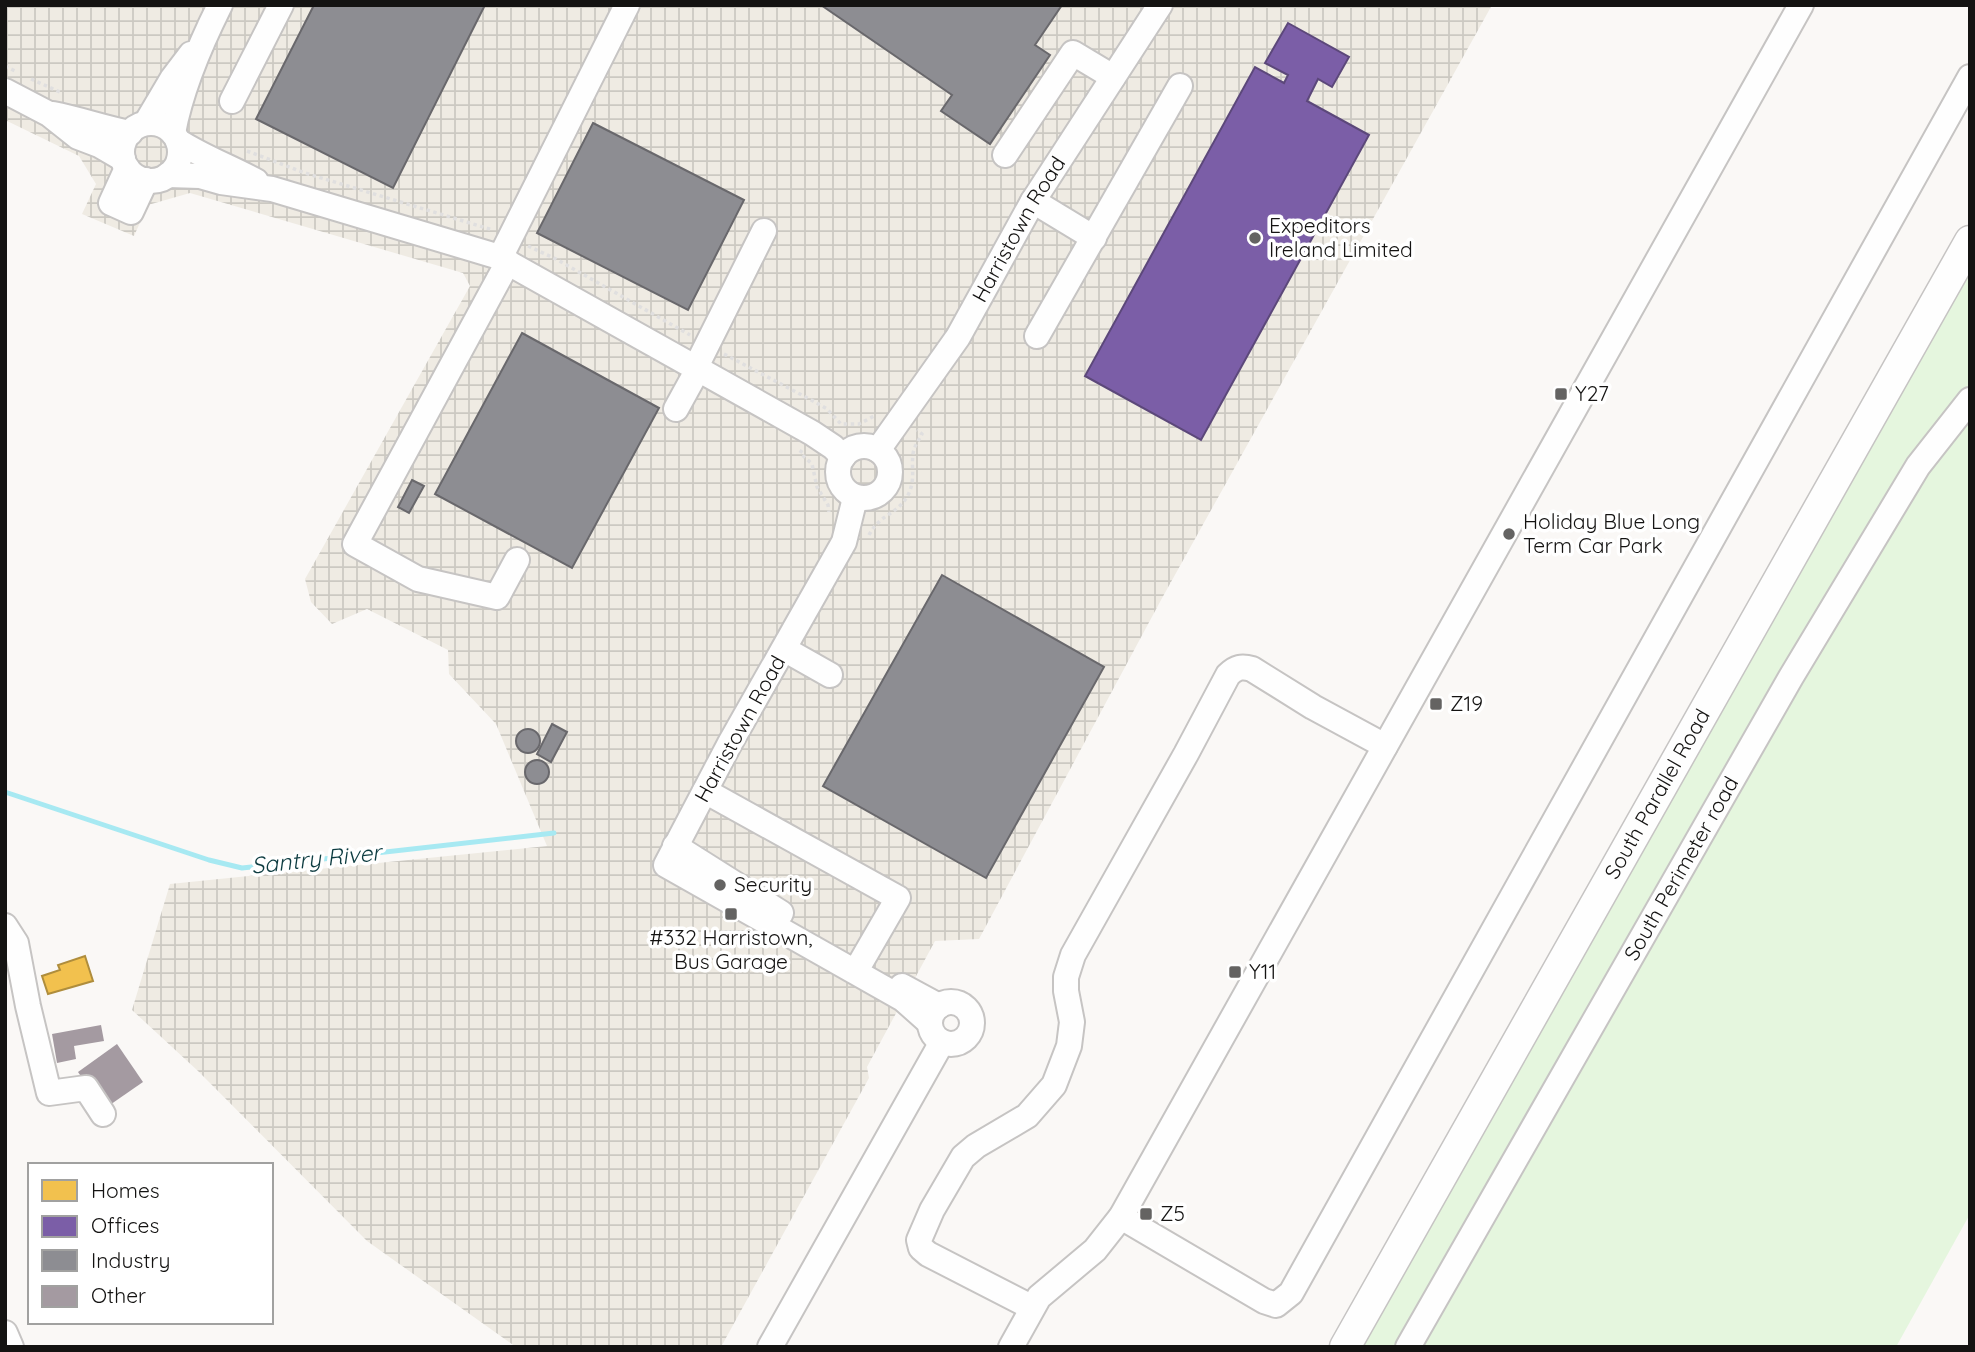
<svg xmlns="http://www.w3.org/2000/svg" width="1975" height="1352" viewBox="0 0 1975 1352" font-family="Quicksand,sans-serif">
  <defs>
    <pattern id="industrial-grid" width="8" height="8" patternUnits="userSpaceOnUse" patternTransform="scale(1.75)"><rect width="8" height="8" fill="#efebe3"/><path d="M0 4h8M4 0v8" fill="none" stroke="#ccc9c2"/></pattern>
  </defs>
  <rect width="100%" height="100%" fill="#faf8f6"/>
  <path fill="url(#industrial-grid)" d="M5 5H1492L1161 600 979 939 935 941 867 1067 869 1078 721 1347H516L367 1241 198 1071 132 1010 170 884 547 846 496 724 449 674 448 650 367 609 332 624 311 602 305 579 470 286 463 273 190 193 148 205 134 236 82 214 96 184 79 156 5 120Z"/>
  <path fill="#e5f6de" d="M1970 264V1214L1896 1347H1355Z"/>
  <path fill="#f2c14e" stroke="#af8d3c" stroke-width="2" d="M85 956 93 981 48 994 42 976 60 970 58 965Z"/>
  <path fill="#7b5ea7" stroke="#5c487a" stroke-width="2" d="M1288 23 1349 57 1332 87 1318 79 1307 101 1369 135 1201 440 1085 376 1255 67 1284 83 1288 75 1265 63Z"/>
  <g fill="#8d8d92" stroke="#69686c" stroke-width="2">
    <path d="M314 5H485L393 188 256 119Z"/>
    <path d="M821 5H1062L1035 45 1050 55 990 144 941 111 952 95Z"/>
    <path d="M593 123 744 200 688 310 537 233Z"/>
    <path d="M522 333 659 408 572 568 435 494Z"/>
    <path d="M412 480 424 486 409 513 398 507Z"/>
    <path d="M942 575 1104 667 986 878 823 786Z"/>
    <path d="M552 724 567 732 551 762 537 754Z"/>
    <circle cx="528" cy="741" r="12"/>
    <circle cx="537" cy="772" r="12"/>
  </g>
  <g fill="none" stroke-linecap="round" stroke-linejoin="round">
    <path stroke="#a7e9f2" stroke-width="5" d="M5 792 209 860 242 868 554 833"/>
  </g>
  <g fill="#a49aa1">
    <path d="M101 1025 104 1041 74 1046 76 1059 57 1063 52 1034Z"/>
    <path d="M117 1044 143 1082 104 1109 78 1072Z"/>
  </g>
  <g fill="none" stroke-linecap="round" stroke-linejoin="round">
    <g stroke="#c6c4c3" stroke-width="28">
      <g id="minor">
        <path d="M5 91 49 114 78 137 99 145 123 159"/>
        <path d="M232 101 281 5"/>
        <path d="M53 114C79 119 104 128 130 133"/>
        <path d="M146 123 172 79 191 54"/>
        <circle cx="151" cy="152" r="29"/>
        <path d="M173 133C181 89 200 45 220 5"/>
        <path d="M178 141C203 157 230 167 256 181"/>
        <path d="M1005 155 1073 53 1113 77"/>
        <path d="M127 168 111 203 131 212 146 180"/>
        <path d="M168 175 200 176 221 182 272 189 496 256 812 433 833 447 843 457"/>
        <path d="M1033 201 1094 238"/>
        <path d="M500 258 627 5"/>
        <path d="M508 262 355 544 418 579 497 597 517 560"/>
        <path d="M1037 336 1180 86"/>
        <path d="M696 367 764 231"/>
        <path d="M676 409 698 369"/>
        <circle cx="864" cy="472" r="26"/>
        <path id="s1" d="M878 450 958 337 1033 201 1160 5"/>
        <path d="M855 498 844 542 729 745 666 865 903 999 930 1023"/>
        <path d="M784 649 830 675"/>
        <path d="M705 791 898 898 861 962"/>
        <path d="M675 846 781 913"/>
        <path d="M5 926 16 943 28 1006 49 1093 86 1088 103 1114"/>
        <path d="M902 986 939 1006"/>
        <circle cx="951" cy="1023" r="21"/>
        <path d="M1121 1217 1264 1301 1276 1305 1291 1293 1970 77"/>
        <path d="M1031 1307 928 1254 921 1248 919 1240 932 1210 963 1157 976 1146 1027 1116 1054 1085 1069 1046 1072 1022 1066 991V977L1073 955 1186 754 1228 675C1236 667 1242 666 1252 669L1313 707 1385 746"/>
        <path d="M5 1333 11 1347"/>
        <path d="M770 1347 942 1042"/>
        <path d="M1011 1347 1039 1297 1095 1250 1121 1217 1801 5"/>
        <path id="s2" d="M1408 1347 1791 677 1918 466 1970 400"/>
      </g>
    </g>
    <g stroke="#c6c4c3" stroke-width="33">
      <g id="major">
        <path id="s3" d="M1345 1347 1970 241"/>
      </g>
    </g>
    <g stroke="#e0dfdf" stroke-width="3.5" stroke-dasharray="3.5 3.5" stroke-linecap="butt">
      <path d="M5 66 15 71"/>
      <path d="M31 79 62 93"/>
      <path d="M247 151 305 173 493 230"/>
      <path d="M528 246 556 259 690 335"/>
      <path d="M724 354 815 402 827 409 841 424H859L876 415"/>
      <path d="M802 450 800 453 812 464 817 487 828 505 829 512"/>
      <path d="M869 535C880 514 896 515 907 497 916 481 911 469 913 454 914 446 919 440 922 434L917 430"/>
    </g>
    <use href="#minor" stroke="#fefefe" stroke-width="24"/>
    <use href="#major" stroke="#fefefe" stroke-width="30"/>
  </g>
  <g fill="#646362" stroke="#fff" stroke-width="2.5">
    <circle cx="1255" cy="238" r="7"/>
    <rect x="1554" y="387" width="14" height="14" rx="3.5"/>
    <circle cx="1509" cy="534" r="7"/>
    <rect x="1429" y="697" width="14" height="14" rx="3.5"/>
    <circle cx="720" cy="885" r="7"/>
    <rect x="724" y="907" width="14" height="14" rx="3.5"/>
    <rect x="1228" y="965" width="14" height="14" rx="3.5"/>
    <rect x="1139" y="1207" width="14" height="14" rx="3.5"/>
  </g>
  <g text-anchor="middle" stroke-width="7" stroke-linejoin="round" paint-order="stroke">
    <g font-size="21" fill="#141312" stroke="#fff" text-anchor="start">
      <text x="1269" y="233">Expeditors<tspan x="1269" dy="24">Ireland Limited</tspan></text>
      <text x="1575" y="401">Y27</text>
      <text x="1523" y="529">Holiday Blue Long<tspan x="1523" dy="24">Term Car Park</tspan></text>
      <text x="1450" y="711">Z19</text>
      <text x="734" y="892">Security</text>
      <text x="731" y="945" text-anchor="middle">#332 Harristown,<tspan x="731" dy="24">Bus Garage</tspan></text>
      <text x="1249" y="979">Y11</text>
      <text x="1160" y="1221">Z5</text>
    </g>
    <g font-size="21" fill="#141312" stroke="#fff">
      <text dy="7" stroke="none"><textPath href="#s1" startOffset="262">Harristown Road</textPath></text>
      <text transform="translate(740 729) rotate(-61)" y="7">Harristown Road</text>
      <text dy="7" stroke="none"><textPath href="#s3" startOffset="635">South Parallel Road</textPath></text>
      <text dy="7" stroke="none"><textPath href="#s2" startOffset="551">South Perimeter road</textPath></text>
    </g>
    <g font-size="23" font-style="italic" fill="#0d3c41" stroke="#fff">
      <text transform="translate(316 859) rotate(-6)" y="8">Santry River</text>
    </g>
  </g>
  <rect width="1975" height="1352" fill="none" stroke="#141312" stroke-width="14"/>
  <rect x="28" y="1163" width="245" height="161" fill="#ffffff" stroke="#a1a1a0" stroke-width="2"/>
  <rect x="42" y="1180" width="35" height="21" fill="#f2c14e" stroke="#a1a1a0" stroke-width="2"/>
  <text x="91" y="1198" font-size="21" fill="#141312">Homes</text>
  <rect x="42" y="1216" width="35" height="21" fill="#7b5ea7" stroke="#a1a1a0" stroke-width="2"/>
  <text x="91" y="1233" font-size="21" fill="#141312">Offices</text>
  <rect x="42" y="1250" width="35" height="21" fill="#8d8d92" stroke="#a1a1a0" stroke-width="2"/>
  <text x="91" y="1268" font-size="21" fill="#141312">Industry</text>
  <rect x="42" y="1286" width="35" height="21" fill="#a49aa1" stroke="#a1a1a0" stroke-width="2"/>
  <text x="91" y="1303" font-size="21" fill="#141312">Other</text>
</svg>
